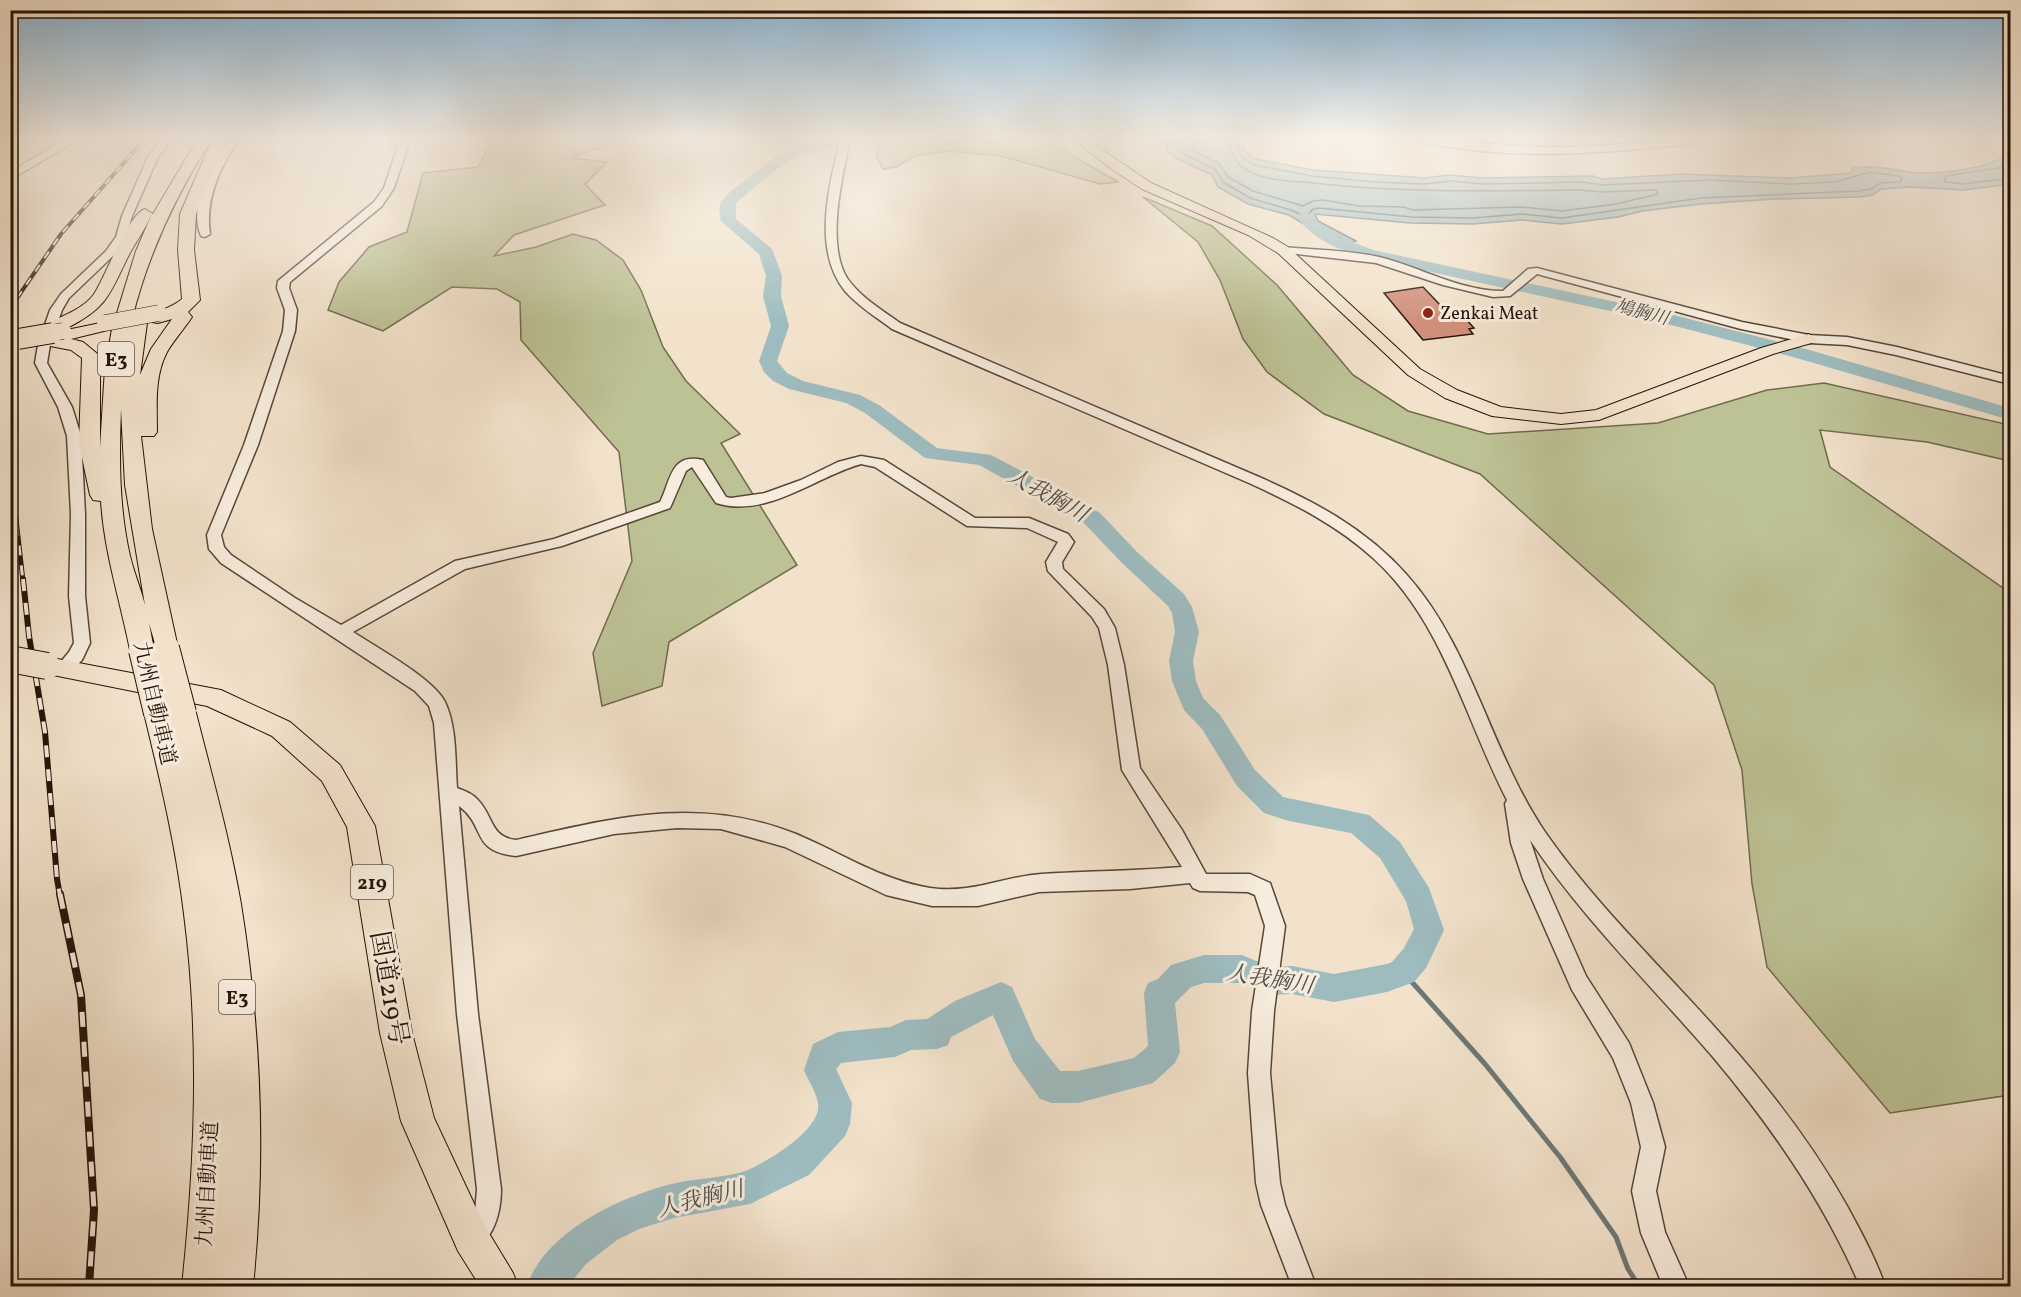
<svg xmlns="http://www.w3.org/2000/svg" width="2021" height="1297" viewBox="0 0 2021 1297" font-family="Vollkorn,'Noto Serif JP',serif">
  <rect width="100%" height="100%" fill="#f2e2cb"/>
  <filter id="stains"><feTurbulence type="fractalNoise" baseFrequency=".00333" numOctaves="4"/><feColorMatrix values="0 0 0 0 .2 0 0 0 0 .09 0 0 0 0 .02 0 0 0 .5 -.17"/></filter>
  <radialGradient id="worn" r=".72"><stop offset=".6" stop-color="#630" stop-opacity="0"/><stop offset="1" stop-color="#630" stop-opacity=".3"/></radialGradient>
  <g fill="#bdc295" stroke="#706a4e" stroke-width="1.5">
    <path d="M493 140H617C604 152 587 147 573 158L607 162 585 184 605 205 514 235 494 256 536 247 573 234 596 240 623 260 641 290 663 347 686 381 740 434 721 443 797 565 669 642 662 686 602 706 593 653 632 561 619 452 521 340 520 302 497 289 452 287 383 331 328 310 339 282 369 247 407 232 423 173 478 167Z"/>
    <path d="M891 140H1028L1058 147 1118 182 1100 184 1001 156 948 151 915 156 896 167 883 169 876 156 879 144Z"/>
    <path d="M1143 197 1212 226 1277 285 1353 375 1408 411 1488 434 1658 423 1767 390 1824 383 2010 425V461L1927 442 1820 430 1830 467 2010 593V1095L1890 1113 1767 967 1752 884 1742 770 1714 685 1480 474 1324 414 1267 372 1243 339 1220 280 1198 242Z"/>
  </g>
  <path fill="#9ebcc0" stroke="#6d7876" stroke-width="1.5" d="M1163 140H1239L1247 153 1256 159 1313 170 1425 178 1449 175 1483 178 1593 176 1602 179 1682 174 1790 178 1851 173 1853 168C1873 165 1889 169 1909 172 1935 175 1990 169 2010 153V184L1963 190 1911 187 1881 189 1873 195 1859 197 1775 199 1701 204 1642 211 1618 217 1562 224 1522 220 1473 224 1410 223 1315 214 1318 221 1356 241 1340 247 1341 238 1333 235 1327 238 1289 215 1248 204 1218 187 1212 175 1176 158 1166 150 1167 145 1162 142Z"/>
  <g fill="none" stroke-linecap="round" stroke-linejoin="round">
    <g stroke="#606864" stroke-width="1.5">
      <path d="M1170 140 1179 152 1215 169 1223 182 1250 198 1291 210 1306 217 1313 209 1319 208 1412 217 1473 218 1522 214 1562 218 1701 198 1859 191 1871 189 1880 183 1900 182 1902 179 1899 176 1870 172 1835 182 1790 184 1709 180 1602 185 1582 182 1483 184 1451 181 1425 184 1374 182 1312 176 1254 165 1241 156 1236 140"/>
      <path d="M1179 140 1183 146 1219 163 1228 177 1253 191 1303 206 1313 201 1323 200 1359 206 1403 207 1413 210 1522 207 1562 211 1616 204 1658 194 1656 190 1602 192 1579 190C1491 191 1402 193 1314 183 1293 181 1265 181 1247 170 1235 163 1230 153 1228 140"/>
      <path d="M2010 161 1998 168 1946 176 1944 179 1946 182 1963 184 2010 178"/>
    </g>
    <path stroke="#6d7876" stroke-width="2" d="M829 146 833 140"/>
    <path stroke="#6d7876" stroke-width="5" d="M1403 972 1485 1064 1560 1157 1616 1237 1628 1269 1639 1286"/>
    <g fill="#9ebcc0" fill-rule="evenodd">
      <path d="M830 140H855L847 145 798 156 773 172 736 203V219L772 249 782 276 781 296 789 326 777 361 787 373 803 381 860 395 879 405 937 448 991 455 1100 513 1137 552 1184 594 1192 607 1199 632 1193 661 1196 681 1203 698 1220 715 1255 770 1283 797 1369 815 1400 842 1429 888 1444 930 1426 968 1414 982 1387 992 1334 1002 1292 994 1270 995 1241 983H1204L1191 987 1175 1003 1180 1052 1175 1063 1153 1083 1078 1103H1052L1040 1099 1013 1061 993 1015 951 1037 948 1045 937 1049 911 1050 895 1057 841 1063 836 1069 852 1103 850 1124 845 1136 809 1175 750 1204 674 1218 639 1229 617 1240 586 1264 568 1286H527C545 1231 623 1195 676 1183 699 1178 726 1178 748 1170 768 1161 822 1129 818 1104 817 1093 808 1080 804 1070L813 1044 838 1032 890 1027 906 1020 927 1019 955 1001 1001 982 1012 987 1035 1039 1060 1071H1078L1134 1058 1148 1046 1144 993 1148 983 1158 979 1171 965 1204 955H1242L1271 967 1292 966 1334 974 1387 964 1392 962 1404 948 1414 929 1406 901 1380 858 1351 833 1289 821 1264 813 1237 786 1202 729 1184 710 1172 681 1169 661 1175 632 1172 613 1168 606 1121 562 1084 523 979 465 925 458 865 413 846 403 789 389 773 381 764 372 759 361 771 326 763 296 766 276 759 254 721 221 719 210 721 202 731 191 779 154 797 146Z"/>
      <path d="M1304 211 1309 213 1320 225 1335 235 1373 250 1658 311 1806 349 2010 408V420L1793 357 1656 321 1362 257C1335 248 1313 239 1296 216Z"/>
    </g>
  </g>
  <path fill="#d1907c" stroke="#231308" stroke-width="1.5" d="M1423 287 1443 308 1454 310 1460 317 1463 316 1474 328 1469 329 1473 334 1423 340 1384 293Z"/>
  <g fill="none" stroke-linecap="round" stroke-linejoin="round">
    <g stroke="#574739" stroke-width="3">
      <g id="minor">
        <path d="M64 140H77L10 180V172Z"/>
        <path d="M161 140H171L158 157 132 216 126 237 114 255 69 298 62 310 50 345 47 363 72 407 81 436 85 514V596L90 643 82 660 69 673 63 675 57 673 55 669 69 652 74 643 69 596 71 514 67 436 58 407 35 363 38 345 50 310 61 294 106 251 116 237 122 216 148 157Z"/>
        <path d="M229 140H239C219 168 205 199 210 234L205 237 201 236C188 206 211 163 229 140Z"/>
        <path d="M400 140H410L394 188 382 206 290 282 289 288 297 310 295 331 258 445 221 535 224 547 231 555 295 598 341 625 455 561 554 539 660 502C671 481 670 452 703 460L726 497 731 498 765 493 801 480 838 462 861 456 884 460 975 518H1029L1068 534 1074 542 1062 562 1063 569 1104 609 1115 628 1124 665 1140 768 1182 830 1206 874H1250L1270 883 1285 926 1274 1011 1270 1073 1280 1183 1285 1205 1316 1286H1292L1261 1205 1256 1183 1248 1073 1252 1011 1265 926 1255 895 1248 892 1200 891 1193 888 1190 883 1130 889 1039 892 978 906H932L886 895 785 847 721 829 677 828 614 834 516 856C470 851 487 827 459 806L478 1014 501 1189C501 1212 494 1241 471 1250L462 1247 459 1238 475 1213 477 1189 457 1014 434 723 429 706 415 691 221 563 209 549 207 535 244 445 283 331 285 310 277 288 278 281 374 202 384 188ZM861 464 875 467 967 526 1027 528 1058 542 1046 562 1048 571 1092 617 1099 628 1108 665 1122 770 1182 867C1135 871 1088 871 1041 874 1002 877 972 894 930 888 881 880 841 853 796 834 698 795 613 818 516 840 490 837 494 817 478 800 473 794 465 791 457 788 455 761 457 727 445 702 434 679 376 647 353 632L465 569 562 546 670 508 686 471 692 467 716 503C766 519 815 477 861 464Z"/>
        <path d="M823 140H833L826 146 821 143Z"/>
        <path d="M840 140H850C842 178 826 244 847 278 860 297 882 310 900 323L1259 477C1314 501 1366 529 1406 574 1472 647 1490 751 1545 832 1598 908 1666 971 1727 1041 1772 1092 1814 1147 1847 1206 1861 1232 1876 1259 1885 1286H1860C1824 1202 1772 1127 1713 1057 1651 985 1583 919 1530 840L1543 879 1586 976 1629 1043 1653 1103 1665 1147 1656 1191 1665 1232 1689 1286H1663L1641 1233 1632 1191 1641 1147 1631 1103 1613 1058 1572 990 1523 879 1511 843 1505 804 1507 800C1465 719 1443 621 1373 558 1337 525 1293 503 1249 483L892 329C876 317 858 306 845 291 812 250 829 187 840 140Z"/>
        <path d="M1418 140C1464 140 1510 147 1556 147 1605 147 1654 140 1703 140L1698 143C1616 152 1531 160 1449 147 1439 145 1426 145 1418 140Z"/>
        <path d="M1283 247C1314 250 1348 250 1379 257 1420 267 1460 291 1503 291L1528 269 1537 268 1742 322 1809 335 1847 337 1897 347 2010 376V384L1896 355 1847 345 1809 343 1741 329 1537 274 1510 296 1493 297 1443 285 1376 263 1279 252 1277 250Z"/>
      </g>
    </g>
    <g stroke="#231308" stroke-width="2">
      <path id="major" d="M1074 140H1088L1151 183 1273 238 1288 247 1420 369 1457 390 1501 407 1561 414 1596 410 1761 348 1809 334 1817 339 1815 342 1773 354 1599 420 1561 424 1492 416 1445 398 1408 375 1278 253 1248 235 1142 189 1113 170Z"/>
    </g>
    <g stroke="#231308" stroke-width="2">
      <g id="highway">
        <path d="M197 140H211C175 197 148 254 132 319H144L147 323 140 375 151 349 172 319 158 323 152 322 149 318C156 310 171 309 182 299L178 250 180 214 212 140H226L196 214 194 250 200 300 188 312 192 317C184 329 174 340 167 352 154 377 157 405 157 432L154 436H141L152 529 178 648 174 654 166 657 158 654 149 623 154 650 150 656 142 659 134 656 130 650C120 600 104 552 101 501L93 500 90 495 79 443 82 358 71 350 50 346 47 342 54 337 56 332 62 331 105 322 113 326 136 251 152 214C146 227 138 239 131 251 110 291 111 306 67 328H55L52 324 55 320C69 313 85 307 94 294 105 278 128 214 145 209L153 214ZM112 329 105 368 100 448V356L83 342 71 339ZM121 409 125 485 145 605C141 589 134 573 130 556 119 508 119 458 121 409Z"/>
        <path d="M47 657 221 690 290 722 340 765 375 826 412 1033 434 1118 484 1225 513 1273 518 1286H480L458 1251 401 1121 380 1033 347 827 322 781 272 736 207 706 38 672 35 666 38 660Z"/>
        <path d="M157 703 166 706 170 713 204 862 170 713 174 706 183 703 192 706 196 713C212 776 230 840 241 904 261 1029 266 1160 253 1286H182C195 1162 200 1038 184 914 176 846 160 779 144 713L148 706Z"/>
      </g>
    </g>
    <use href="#minor" fill="#f7ecdd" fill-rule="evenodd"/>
    <use href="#major" fill="#f2e2cb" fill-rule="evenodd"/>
    <use href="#highway" fill="#f2e2cb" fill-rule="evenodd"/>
    <g stroke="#231308" stroke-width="4">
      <path id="rail-far3" d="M10 312 13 304 61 234 144 140"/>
    </g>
    <g stroke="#231308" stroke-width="5">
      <path id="rail-far2" d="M10 466 23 581"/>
    </g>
    <g stroke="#231308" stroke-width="6">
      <path id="rail-far1" d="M23 579 29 636 45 732 57 879 60 896"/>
    </g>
    <g stroke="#231308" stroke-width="8">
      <path id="rail" d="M60 894 81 995 94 1210 89 1286"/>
    </g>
    <use href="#rail-far3" stroke="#f7ecdd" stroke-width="2" stroke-dasharray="8" stroke-linecap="butt"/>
    <use href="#rail-far2" stroke="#f7ecdd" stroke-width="3" stroke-dasharray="10" stroke-linecap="butt"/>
    <use href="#rail-far1" stroke="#f7ecdd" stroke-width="4" stroke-dasharray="12" stroke-linecap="butt"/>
    <use href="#rail" stroke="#f7ecdd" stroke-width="5" stroke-dasharray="15" stroke-linecap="butt"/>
    <g stroke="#231308" stroke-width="17" stroke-linecap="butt">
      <g id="highway-bridge-far2">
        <path d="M105 323 159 313"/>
        <path d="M45 334 63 331"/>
      </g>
    </g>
    <g stroke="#231308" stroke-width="22" stroke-linecap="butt">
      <path id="highway-bridge-far1" d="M18 339 53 333"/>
    </g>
    <g stroke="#231308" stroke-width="28" stroke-linecap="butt">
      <g id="highway-bridge">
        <path d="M166 648 183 713"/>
        <path d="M142 650 157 713"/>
        <path d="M15 660 47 666"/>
      </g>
    </g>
    <use href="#highway-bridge-far2" stroke="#f2e2cb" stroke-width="16"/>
    <use href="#highway-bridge-far1" stroke="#f2e2cb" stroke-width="20"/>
    <use href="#highway-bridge" stroke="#f2e2cb" stroke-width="26"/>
  </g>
  <linearGradient id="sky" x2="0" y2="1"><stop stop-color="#8ab7d8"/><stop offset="0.43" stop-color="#f9f2e8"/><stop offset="1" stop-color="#f9f2e8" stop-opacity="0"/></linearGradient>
  <rect width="2021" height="322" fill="url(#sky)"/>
  <circle fill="#8f2418" stroke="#f7ecdd" stroke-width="2" cx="1428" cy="313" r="6"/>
  <g text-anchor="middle" stroke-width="6" stroke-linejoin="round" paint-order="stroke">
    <g font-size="18" font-style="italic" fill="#4e4e48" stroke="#f7ecdd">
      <text transform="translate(1642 312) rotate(15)" y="6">鳩胸川</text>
    </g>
    <g font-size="18" fill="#231308" stroke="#f7ecdd" text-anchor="start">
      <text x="1440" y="319">Zenkai Meat</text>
    </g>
    <g fill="#f7ecdd" stroke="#635448" stroke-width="1.5">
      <rect x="98" y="342" width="36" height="34" rx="4.5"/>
      <rect x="351" y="865" width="42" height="34" rx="4.5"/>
      <rect x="219" y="980" width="36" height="34" rx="4.5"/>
    </g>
    <g font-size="20" font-weight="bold" fill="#231308">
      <text x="116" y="366">E3</text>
      <text x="372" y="889">219</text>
      <text x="237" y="1004">E3</text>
    </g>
    <g font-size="21" fill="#231308" stroke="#f7ecdd">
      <text transform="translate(155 703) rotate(77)" y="7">九州自動車道</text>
      <text transform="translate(207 1184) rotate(-87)" y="7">九州自動車道</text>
    </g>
    <g font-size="22" font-style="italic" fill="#4e4e48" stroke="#f7ecdd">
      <text transform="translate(1048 494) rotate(29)" y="8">人我胸川</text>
      <text transform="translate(1270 978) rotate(9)" y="8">人我胸川</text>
      <text transform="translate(700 1198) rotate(-14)" y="8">人我胸川</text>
    </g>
    <g font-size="26" fill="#231308" stroke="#f7ecdd">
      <text transform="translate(390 988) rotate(80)" y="9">国道219号</text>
    </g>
  </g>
  <rect width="2021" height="1297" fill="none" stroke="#f2e2cb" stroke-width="36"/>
  <rect x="12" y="12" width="1997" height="1273" fill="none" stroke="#231308" stroke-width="3"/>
  <rect x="18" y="18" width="1985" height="1261" fill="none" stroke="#231308" stroke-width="1.5"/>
  <rect width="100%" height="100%" filter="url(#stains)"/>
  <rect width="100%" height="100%" fill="url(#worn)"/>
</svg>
